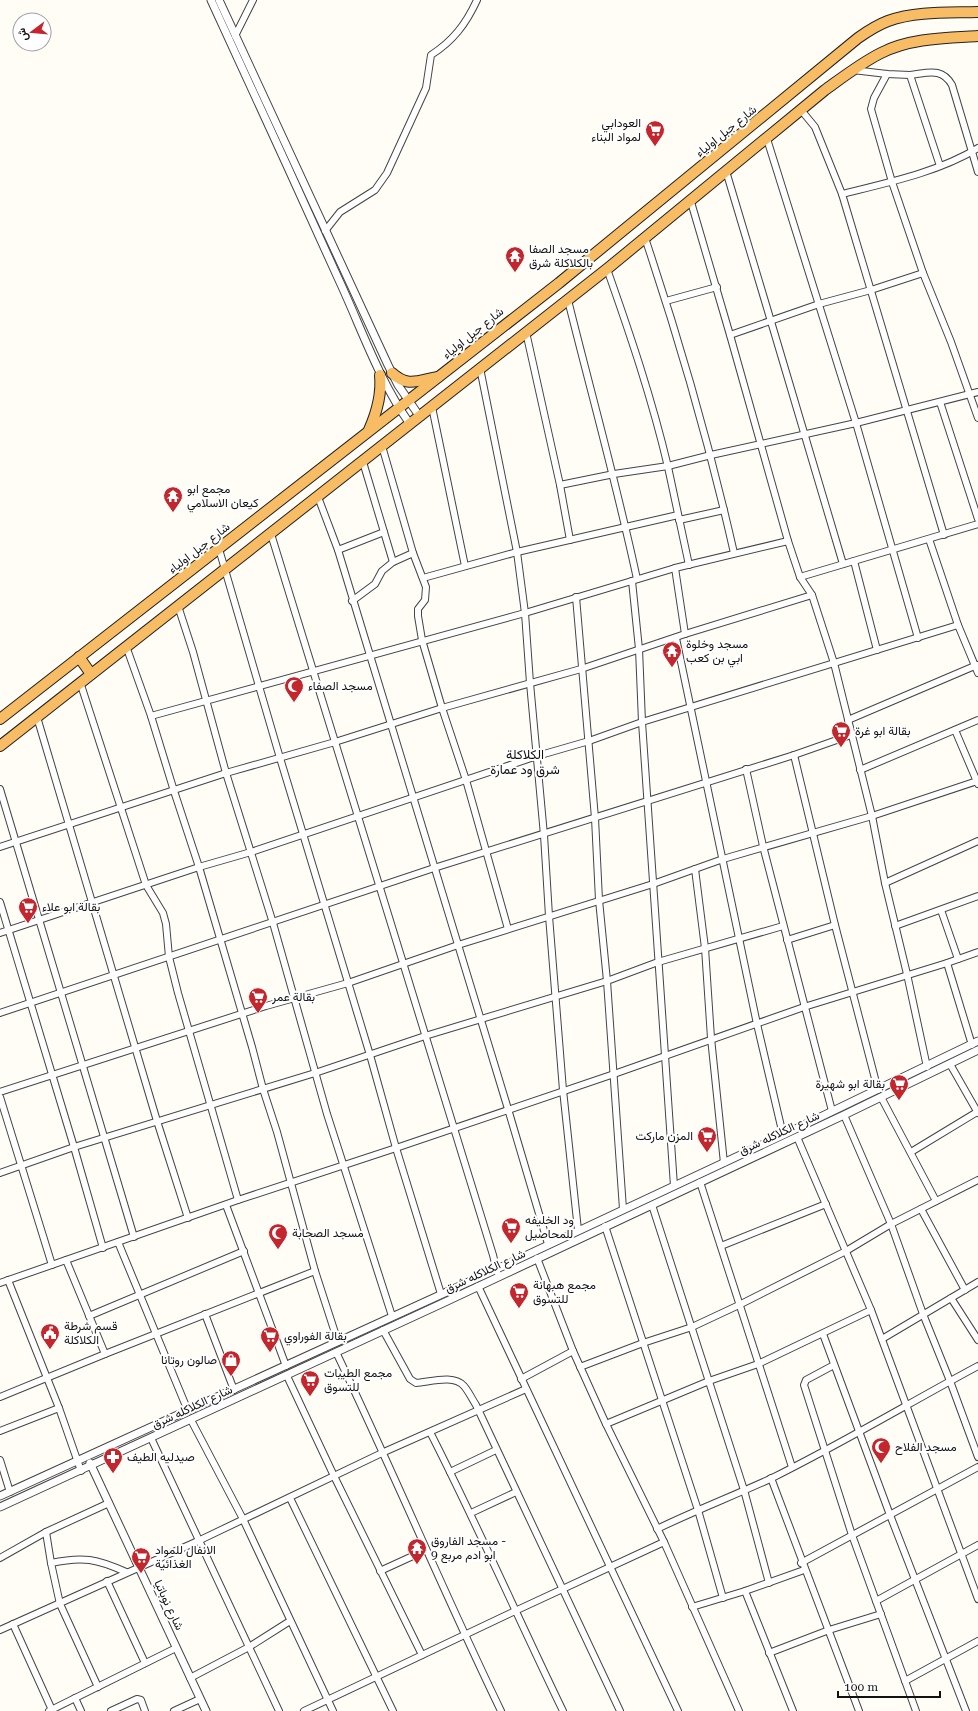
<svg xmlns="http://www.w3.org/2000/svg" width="978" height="1711" viewBox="0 0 978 1711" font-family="'Roboto Serif',Vazirmatn,serif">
  <rect width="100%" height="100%" fill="#fffdf5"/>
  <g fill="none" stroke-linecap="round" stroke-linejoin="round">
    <g stroke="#444" stroke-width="8">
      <g id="minor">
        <path d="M235 36 253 0"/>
        <path d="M853 70 887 74 910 75 940 166"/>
        <path d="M887 74 874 98 871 109 892 182 923 273 951 342 978 418"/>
        <path d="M910 75C928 73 942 67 952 85L978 172"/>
        <path d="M801 110 815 127 842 194 944 535"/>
        <path d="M767 139 856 423 918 638"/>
        <path d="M726 171C765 302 805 433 843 564"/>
        <path d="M842 194C886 183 939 172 978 148"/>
        <path d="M691 202 730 335 788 541 800 577 812 595 834 663 872 816 885 883 907 974 927 1067"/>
        <path d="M325 231 340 212 375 190 387 173 426 88 431 55C453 41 466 24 477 0"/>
        <path d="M645 238C680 342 710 447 734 553"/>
        <path d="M607 269C630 334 652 399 668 467 675 499 682 532 689 565"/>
        <path d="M568 300C591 393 617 485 637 579"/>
        <path d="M666 301 717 287"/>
        <path d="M526 332 560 485 570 540"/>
        <path d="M730 335 819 304 871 290 923 273"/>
        <path d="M480 368 517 552 525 613 530 683 544 835 549 916 563 1090 578 1230"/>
        <path d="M940 402 978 519"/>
        <path d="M432 407 465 566"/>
        <path d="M382 446 413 553 426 587 425 600 418 609V616L422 640 442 708 466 780 508 929"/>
        <path d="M363 462 393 562"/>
        <path d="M560 485 614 474 668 466 711 455 856 423 978 392"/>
        <path d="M318 497 338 550 508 1109 548 1244"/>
        <path d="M679 520 724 510"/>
        <path d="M271 534 493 1255 497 1272"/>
        <path d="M929 539 958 625 978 673"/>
        <path d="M219 549 280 758 370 1055 396 1148 441 1294"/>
        <path d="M338 550 384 532"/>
        <path d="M854 561 877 650"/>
        <path d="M675 568 685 634"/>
        <path d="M800 577 978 524"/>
        <path d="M423 578 517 552 678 515"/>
        <path d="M632 581 639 649 642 722 674 1186"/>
        <path d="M576 597 595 818 599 900 607 981 623 1209"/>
        <path d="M352 601 375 584 382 571 393 562 413 553"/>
        <path d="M178 606 193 652 226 773 273 923 327 1114 392 1316"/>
        <path d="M676 638 757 1024 783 1135"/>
        <path d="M126 646 151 716 174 791 199 867 252 1047 263 1089 277 1132 315 1271 338 1342"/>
        <path d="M80 682 146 885 163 913 166 924 169 957 178 993 238 1200"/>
        <path d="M151 716 525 613 675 568 788 541"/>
        <path d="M37 717 157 1121 188 1218"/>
        <path d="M848 720 977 665"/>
        <path d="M955 730 978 784"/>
        <path d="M794 755 835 925 878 1090"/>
        <path d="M746 769 763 846 832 1111"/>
        <path d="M860 770 978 720"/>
        <path d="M0 789 134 1237"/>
        <path d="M0 847 226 773 335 742 442 708 581 669 685 634 812 595"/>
        <path d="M695 869 705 948 711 1038 724 1163"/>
        <path d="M885 883 978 841"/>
        <path d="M0 902 74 1147 103 1248"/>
        <path d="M941 910 958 959"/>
        <path d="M895 926 978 896"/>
        <path d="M0 933 199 867 251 852 537 756 589 741 642 722 958 625"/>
        <path d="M787 940 835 925"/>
        <path d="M947 963 972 1045"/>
        <path d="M0 1013 434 868 794 755 851 735"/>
        <path d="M950 1064 978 1113"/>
        <path d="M0 1092 266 1006 348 983 458 945 653 884 723 859 872 816 977 781"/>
        <path d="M0 1097 52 1265"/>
        <path d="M881 1097 936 1201"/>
        <path d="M844 1115 891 1224 923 1314 950 1381 978 1457"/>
        <path d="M797 1137 871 1310 978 1599"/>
        <path d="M911 1152 977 1112"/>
        <path d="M0 1173 74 1147 315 1073 425 1036 607 981 658 962 783 926"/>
        <path d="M700 1182 792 1467"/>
        <path d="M226 1205 286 1366"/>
        <path d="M652 1205 744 1490 769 1583"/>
        <path d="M921 1209 965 1290"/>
        <path d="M605 1226 698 1510 723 1598"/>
        <path d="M118 1242 188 1411"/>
        <path d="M721 1246 826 1204"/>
        <path d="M537 1258 573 1351 606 1424 664 1542 739 1711"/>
        <path d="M66 1260 105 1354"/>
        <path d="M8 1280 59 1408 81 1471"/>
        <path d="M0 1283 238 1200 396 1148 614 1074 804 1007 947 963 978 952"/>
        <path d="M478 1286 678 1711"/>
        <path d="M951 1298 978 1340"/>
        <path d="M205 1314 234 1390"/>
        <path d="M89 1316 244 1251"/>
        <path d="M383 1330 410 1379 416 1383C430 1382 454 1374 464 1386 469 1392 472 1399 476 1405L620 1711"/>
        <path d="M823 1334 890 1515 966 1711"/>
        <path d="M882 1339 978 1282"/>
        <path d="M336 1352C393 1471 444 1593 501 1711"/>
        <path d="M834 1365 806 1380 804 1385 852 1535 916 1711"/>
        <path d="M580 1367 643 1343 692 1327 739 1305 846 1251 891 1224 978 1180"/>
        <path d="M287 1376 334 1476 422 1655"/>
        <path d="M521 1379 573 1351"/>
        <path d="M0 1397 105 1354 315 1271"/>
        <path d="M191 1420 243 1519 333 1711"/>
        <path d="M606 1424 709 1381 758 1364 871 1310"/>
        <path d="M0 1431 59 1408"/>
        <path d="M430 1432C477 1524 518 1618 563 1711"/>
        <path d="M151 1438 279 1711"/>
        <path d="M0 1460 10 1492"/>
        <path d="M450 1472 496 1450"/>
        <path d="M771 1478 859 1711"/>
        <path d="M290 1498 393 1711"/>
        <path d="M471 1513 516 1492"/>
        <path d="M657 1529C694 1511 733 1496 770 1479 841 1444 909 1403 978 1366"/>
        <path d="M46 1532 51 1563 60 1604 98 1687"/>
        <path d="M0 1558 46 1532 109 1503"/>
        <path d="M51 1563C83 1556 97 1559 126 1572"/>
        <path d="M801 1563 978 1467"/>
        <path d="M380 1571 426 1550"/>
        <path d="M107 1581 145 1663"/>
        <path d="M745 1591 793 1711"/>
        <path d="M876 1601 978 1545"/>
        <path d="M692 1607 745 1591 804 1570"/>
        <path d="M13 1624 52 1710"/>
        <path d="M0 1630 198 1541 384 1452 526 1389"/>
        <path d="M769 1653 829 1630 881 1614"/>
        <path d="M190 1678 249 1647 290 1621"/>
        <path d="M905 1681 978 1641"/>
        <path d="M75 1698 81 1711"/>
        <path d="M49 1711 176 1648"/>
        <path d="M111 1711 137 1699 141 1700 145 1711"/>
        <path d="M174 1711 200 1699"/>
        <path d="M304 1711 515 1611 664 1542"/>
      </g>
    </g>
    <g stroke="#444" stroke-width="9">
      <g id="tertiary">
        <path d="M211 0C254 93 296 185 338 278 361 327 378 379 410 424"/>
        <path d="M219 0 388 365 398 385 420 417"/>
        <path d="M90 1463 206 1711"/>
        <path d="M0 1496 497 1269 783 1135 978 1041"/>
        <path d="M0 1507 443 1303 844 1115 978 1050"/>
      </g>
    </g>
    <g stroke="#222" stroke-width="12">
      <g id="trunk">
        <path d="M392 373C408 388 419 380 438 377"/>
        <path d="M369 430C377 412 382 395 380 375"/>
        <path d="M79 657 91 674"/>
        <path d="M0 719 559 283 858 38C868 31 877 25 888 21 916 11 949 13 978 12"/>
        <path d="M0 746 607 269 825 90C843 77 861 63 881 53 910 38 946 38 978 36"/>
      </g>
    </g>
    <use href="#minor" stroke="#fff" stroke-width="6"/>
    <use href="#tertiary" stroke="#fff" stroke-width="7"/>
    <use href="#trunk" stroke="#f7bc64" stroke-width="10"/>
  </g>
  <defs>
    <g id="supermarket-pin" transform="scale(1)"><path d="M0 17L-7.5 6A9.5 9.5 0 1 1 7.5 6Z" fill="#c4262e" stroke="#fff"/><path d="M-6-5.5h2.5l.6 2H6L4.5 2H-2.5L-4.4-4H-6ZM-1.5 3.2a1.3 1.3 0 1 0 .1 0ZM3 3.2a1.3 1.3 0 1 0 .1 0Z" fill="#fff"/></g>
    <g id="temple-pin" transform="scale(1)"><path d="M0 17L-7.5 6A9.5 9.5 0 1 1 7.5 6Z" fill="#c4262e" stroke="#fff"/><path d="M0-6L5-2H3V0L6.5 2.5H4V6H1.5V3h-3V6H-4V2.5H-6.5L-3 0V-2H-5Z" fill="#fff"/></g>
    <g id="mosque-pin" transform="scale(1)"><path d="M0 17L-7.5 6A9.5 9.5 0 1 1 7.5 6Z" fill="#c4262e" stroke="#fff"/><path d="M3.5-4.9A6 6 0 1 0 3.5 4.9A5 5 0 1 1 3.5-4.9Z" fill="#fff"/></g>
    <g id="civic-pin" transform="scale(1)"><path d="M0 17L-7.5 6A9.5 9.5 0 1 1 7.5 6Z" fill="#c4262e" stroke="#fff"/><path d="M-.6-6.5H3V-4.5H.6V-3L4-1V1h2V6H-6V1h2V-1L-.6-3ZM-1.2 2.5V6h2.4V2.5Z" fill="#fff"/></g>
    <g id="shop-pin" transform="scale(1)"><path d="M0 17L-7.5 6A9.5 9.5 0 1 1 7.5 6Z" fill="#c4262e" stroke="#fff"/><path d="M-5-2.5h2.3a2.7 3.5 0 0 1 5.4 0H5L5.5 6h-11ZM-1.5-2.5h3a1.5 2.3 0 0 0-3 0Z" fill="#fff"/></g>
    <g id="pharmacy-pin" transform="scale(1)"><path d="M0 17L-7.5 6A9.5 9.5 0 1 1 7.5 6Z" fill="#c4262e" stroke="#fff"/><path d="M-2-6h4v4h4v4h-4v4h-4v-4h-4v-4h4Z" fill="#fff"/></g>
  </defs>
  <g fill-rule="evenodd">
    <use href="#supermarket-pin" x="655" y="130"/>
    <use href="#temple-pin" x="515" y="256"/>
    <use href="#temple-pin" x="173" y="496"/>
    <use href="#temple-pin" x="672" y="651"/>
    <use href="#mosque-pin" x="294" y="686"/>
    <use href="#supermarket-pin" x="841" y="731"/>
    <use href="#supermarket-pin" x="28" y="907"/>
    <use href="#supermarket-pin" x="258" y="997"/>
    <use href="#supermarket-pin" x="899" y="1084"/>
    <use href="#supermarket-pin" x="707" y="1136"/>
    <use href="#supermarket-pin" x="511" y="1227"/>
    <use href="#mosque-pin" x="278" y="1233"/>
    <use href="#supermarket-pin" x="519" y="1292"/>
    <use href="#civic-pin" x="50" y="1333"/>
    <use href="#supermarket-pin" x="270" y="1336"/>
    <use href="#shop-pin" x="231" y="1360"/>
    <use href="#supermarket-pin" x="310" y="1380"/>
    <use href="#mosque-pin" x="881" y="1447"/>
    <use href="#pharmacy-pin" x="113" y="1457"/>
    <use href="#temple-pin" x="417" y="1548"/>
    <use href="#supermarket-pin" x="141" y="1557"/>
  </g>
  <g text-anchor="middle" stroke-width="4" stroke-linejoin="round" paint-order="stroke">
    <g font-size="12" fill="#111" stroke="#fff" text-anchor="start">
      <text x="641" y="127" text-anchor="end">العودابي<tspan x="641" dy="14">لمواد البناء</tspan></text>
      <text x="529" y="253">مسجد الصفا<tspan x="529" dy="14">بالكلاكلة شرق</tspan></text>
      <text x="187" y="493">مجمع ابو<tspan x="187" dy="14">كيعان الاسلامي</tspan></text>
      <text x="686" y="648">مسجد وخلوة<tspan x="686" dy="14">ابي بن كعب</tspan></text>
      <text x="308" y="690">مسجد الصفاء</text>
      <text x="855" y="735">بقالة ابو غرة</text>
      <text x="42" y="911">بقالة ابو علاء</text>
      <text x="272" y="1001">بقالة عمر</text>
      <text x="885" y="1088" text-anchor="end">بقالة ابو شهيرة</text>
      <text x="693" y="1140" text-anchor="end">المزن ماركت</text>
      <text x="525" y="1224">ود الخليفه<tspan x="525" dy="14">للمحاصيل</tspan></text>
      <text x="292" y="1237">مسجد الصحابة</text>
      <text x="533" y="1289">مجمع هبهانة<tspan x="533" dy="14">للتسوق</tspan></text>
      <text x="64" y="1330">قسم شرطة<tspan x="64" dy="14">الكلاكلة</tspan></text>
      <text x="284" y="1340">بقالة الفوراوي</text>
      <text x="217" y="1364" text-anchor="end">صالون روتانا</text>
      <text x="324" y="1377">مجمع الطيبات<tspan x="324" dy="14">للتسوق</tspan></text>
      <text x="895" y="1451">مسجد الفلاح</text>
      <text x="127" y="1461">صيدليه الطيف</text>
      <text x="431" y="1545">مسجد الفاروق -<tspan x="431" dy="14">ابو ادم مربع 9</tspan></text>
      <text x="155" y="1554">الانفال للمواد<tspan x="155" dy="14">الغذائية</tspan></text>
    </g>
    <g font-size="12" fill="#111" stroke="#fff">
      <text transform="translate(726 131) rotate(-39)" y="4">شارع جبل اولياء</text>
      <text transform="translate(473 333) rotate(-39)" y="4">شارع جبل اولياء</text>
      <text transform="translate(199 548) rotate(-38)" y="4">شارع جبل اولياء</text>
      <text transform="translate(779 1133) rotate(-25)" y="4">شارع الكلاكله شرق</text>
      <text transform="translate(485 1271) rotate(-25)" y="4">شارع الكلاكله شرق</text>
      <text transform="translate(192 1407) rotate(-25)" y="4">شارع الكلاكله شرق</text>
      <text transform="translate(169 1605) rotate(65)" y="4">شارع نوباتيا</text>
    </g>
    <g font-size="13" fill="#111" stroke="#fff">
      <text x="525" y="759">الكلاكلة<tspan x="525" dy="15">شرق ود عمارة</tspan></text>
    </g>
  </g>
  <g transform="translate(32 32) rotate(254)"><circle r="19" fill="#ffffff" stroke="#a0a0a0"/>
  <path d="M0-3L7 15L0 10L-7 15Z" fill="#c4262e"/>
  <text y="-6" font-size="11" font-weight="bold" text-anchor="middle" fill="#111111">ش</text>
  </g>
  <path d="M838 1691v6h102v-6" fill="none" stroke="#111111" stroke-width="2"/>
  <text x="844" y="1691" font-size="12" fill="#111111" stroke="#ffffff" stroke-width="3" paint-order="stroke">100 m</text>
</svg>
